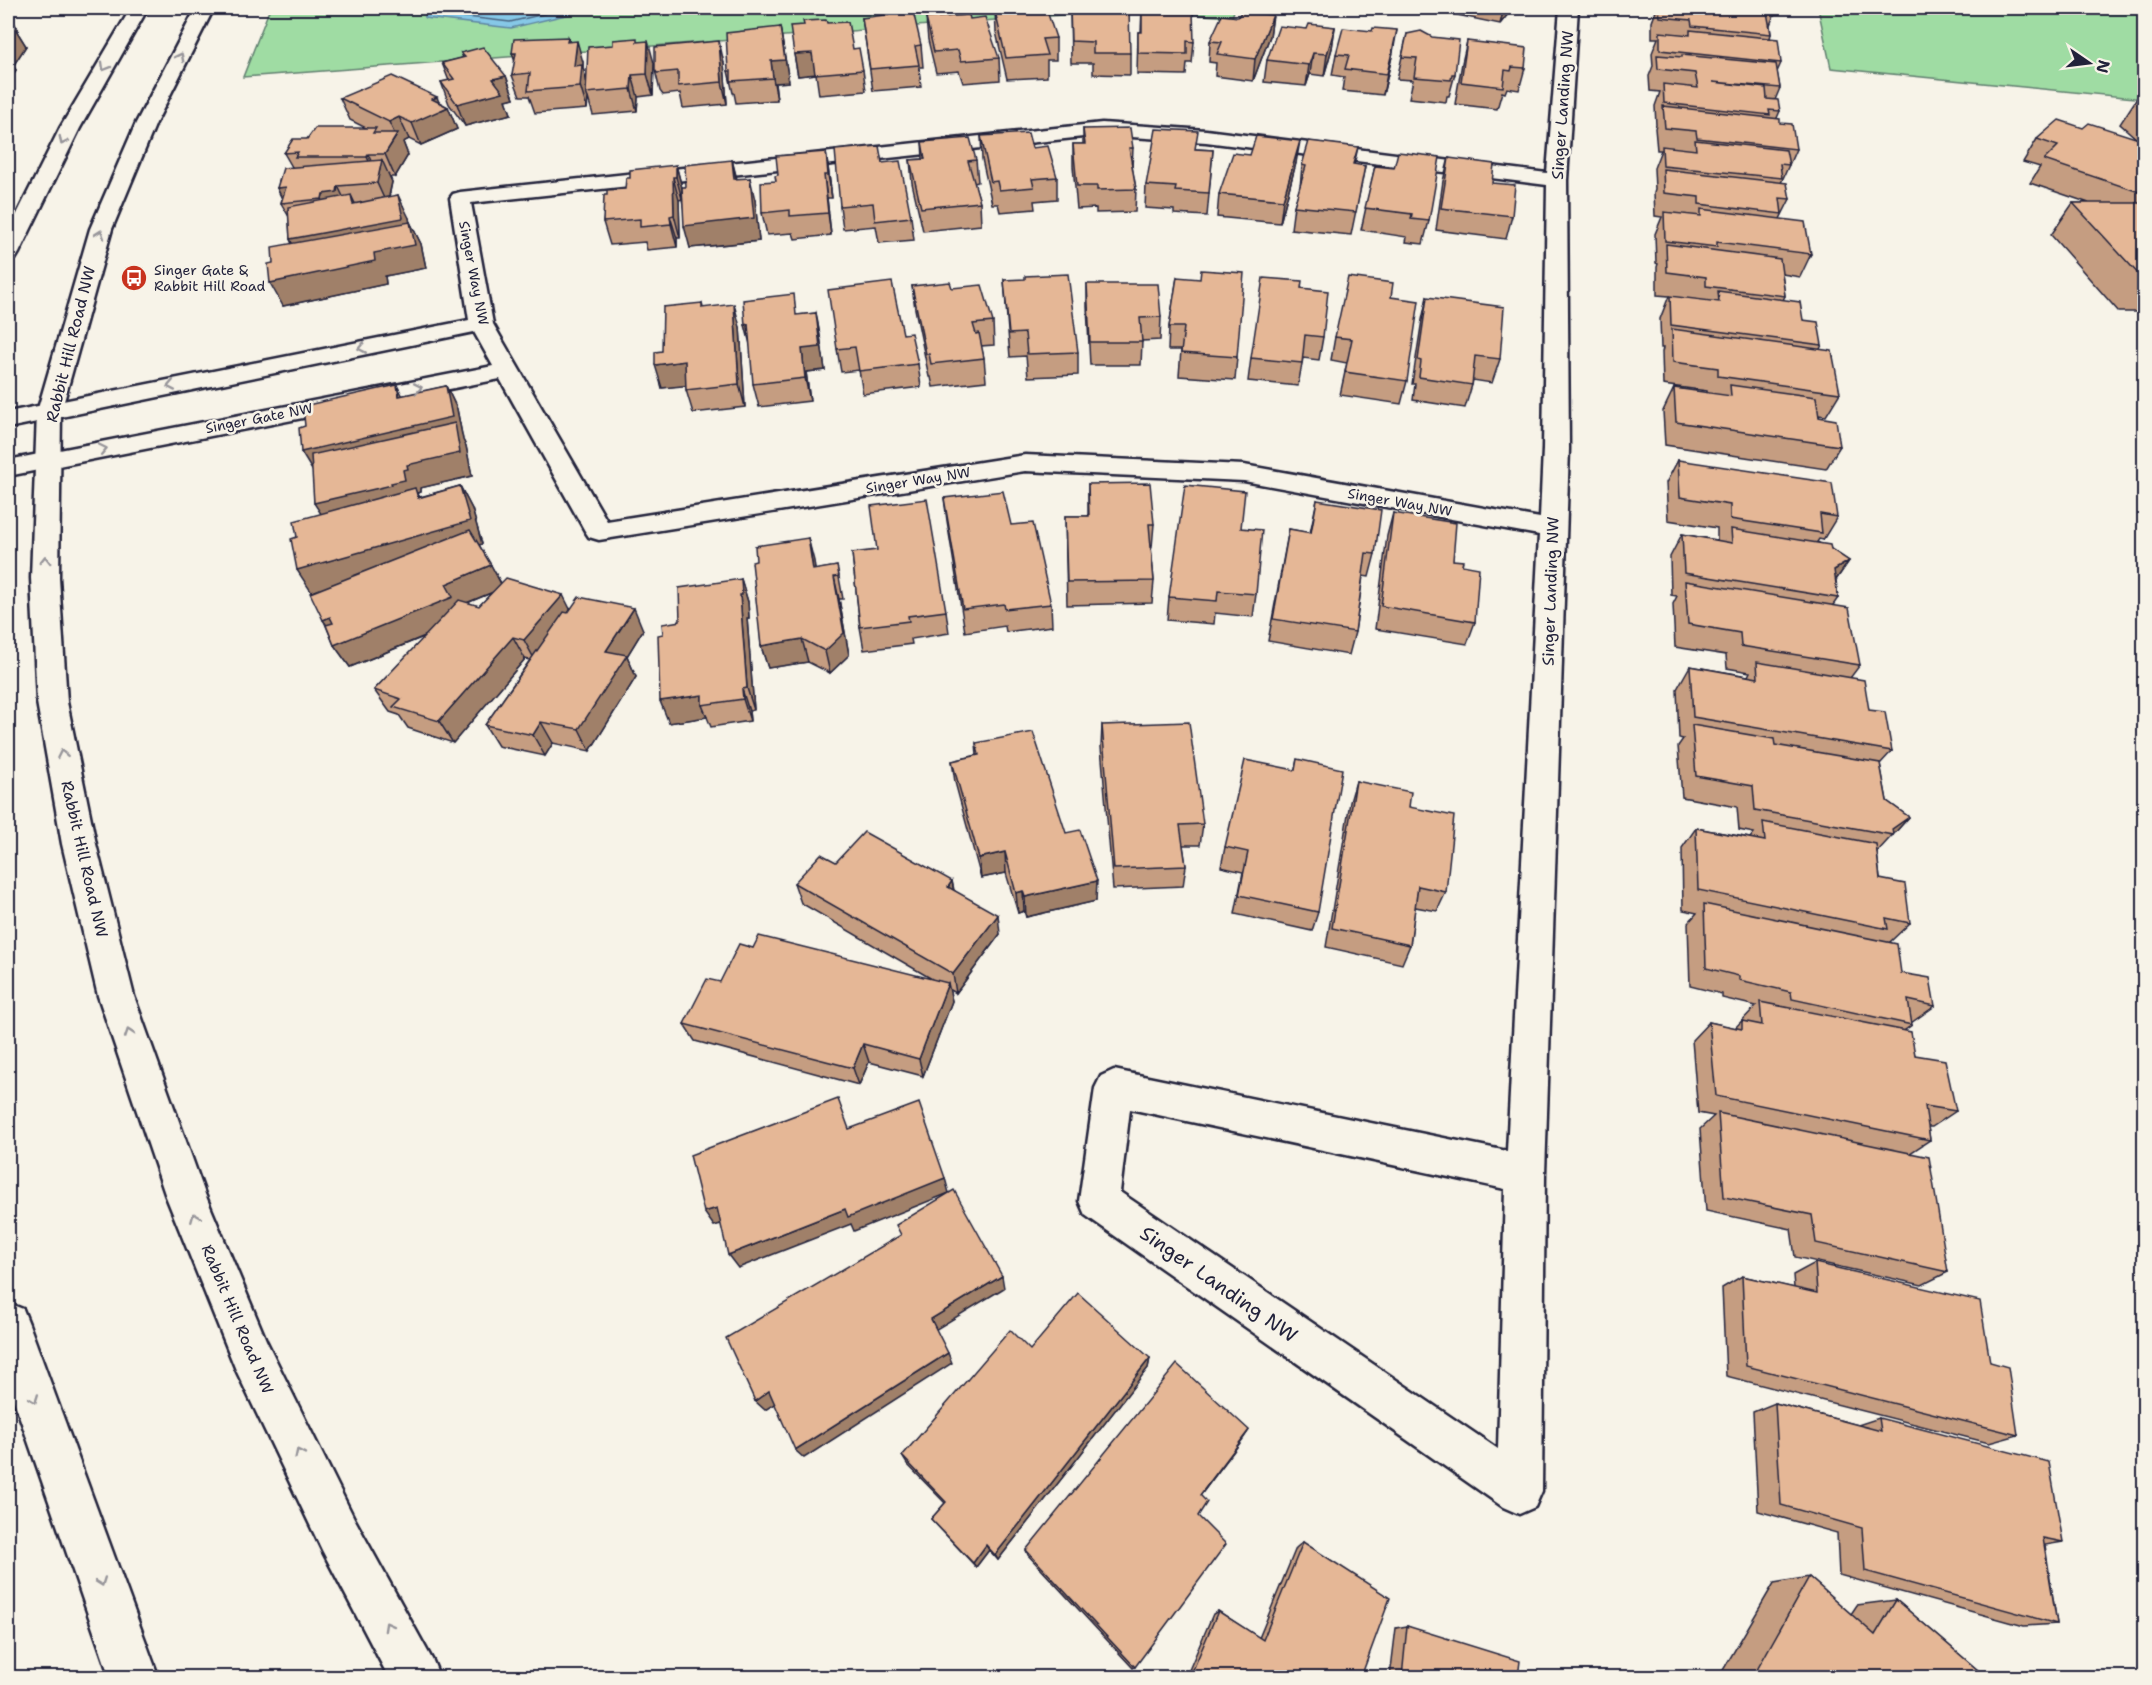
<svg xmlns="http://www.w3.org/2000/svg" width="2152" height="1685" viewBox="0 0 2152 1685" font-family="'Shantell Sans',sans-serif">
  <rect width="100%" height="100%" fill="#f7f3e8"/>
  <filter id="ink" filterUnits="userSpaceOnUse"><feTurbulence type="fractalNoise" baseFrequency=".0167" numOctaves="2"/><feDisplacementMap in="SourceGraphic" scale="12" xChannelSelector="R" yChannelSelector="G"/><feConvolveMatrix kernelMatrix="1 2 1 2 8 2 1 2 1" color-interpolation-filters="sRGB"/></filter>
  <g filter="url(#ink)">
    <g fill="#9fdca3" stroke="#607f6f" stroke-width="1.5">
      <path d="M270 8H1235L1232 17 1127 10 243 77Z"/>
      <path d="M1818 8H2144V99L1831 68Z"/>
    </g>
    <path fill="#86c8e7" stroke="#5e86a2" stroke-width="1.5" d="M425 8H595L511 28 425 18Z"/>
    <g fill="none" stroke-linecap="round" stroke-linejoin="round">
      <g stroke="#4a6480" stroke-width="1.5">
        <path d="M431 8 433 13 510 22 569 8"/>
        <path d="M453 8 510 14 537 8"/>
      </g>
      <g stroke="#22223b" stroke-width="5">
        <path id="minor" d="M1560 8H1578L1567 180 1569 449 1545 1174 1542 1491 1535 1507 1519 1514 1503 1507 1085 1215 1079 1201 1095 1088 1101 1076 1114 1070 1507 1151 1539 535 1244 481 1025 471 599 540 589 537 585 531 500 379 8 476V460L493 366 474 332 8 428V412L469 320 450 198 453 194 460 192 1102 123 1206 130 1547 173ZM1102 135 1206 142 1547 185 1543 449 1540 518 1244 465 1025 455 607 521 493 324 471 203ZM1130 1109 1505 1189 1498 1449 1120 1192Z"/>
      </g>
      <g stroke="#22223b" stroke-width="5">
        <g id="major">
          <path d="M131 8H148L80 128 19 253 16 258 8 259V232L60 128Z"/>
          <path d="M196 8H214L156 123 112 229 61 412 59 578 67 702 96 844 134 996 205 1194 266 1340 354 1518 433 1661 440 1678H389L322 1550 236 1370 165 1194 98 996 62 844 37 702 31 578 37 412 90 229 136 123Z"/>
          <path d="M8 1303 23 1309 29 1324 159 1678H110L8 1383Z"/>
        </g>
      </g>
      <use href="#minor" fill="#f7f3e8" fill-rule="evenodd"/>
      <use href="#major" fill="#f7f3e8" fill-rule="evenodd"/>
    </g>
    <g fill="#c59d81" stroke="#22223b" stroke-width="1.5" fill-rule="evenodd">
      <path d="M1070 8 1130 53V75L1093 74V63H1071Z"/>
      <path d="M1454 8H1513L1500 24 1452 14Z"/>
      <path d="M1657 8H1776V10L1770 25 1771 34 1770 38 1781 63 1777 72 1780 88 1775 100 1780 111 1777 118 1796 149 1781 183 1790 199 1780 219 1811 254 1800 277 1782 274 1785 296 1783 300 1803 320 1822 345 1820 349 1840 393 1826 416 1819 415V417L1840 446 1826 469 1665 445 1663 411 1674 388 1707 393V391L1663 385 1662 352 1663 348H1661L1660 319 1669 296 1657 295V267L1658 264 1656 263 1655 234 1662 217 1655 216 1654 192 1655 189 1654 168 1661 150H1657L1655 128 1656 125 1655 106 1660 92 1650 91 1649 76 1653 66 1652 53 1658 38H1652V22Z"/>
      <path d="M1142 9 1194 42 1192 63H1187L1186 75 1137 74 1138 32H1141Z"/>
      <path d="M8 11 18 30H16L26 46 13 66 16 70 12 76 8 77Z"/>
      <path d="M995 11 1056 38V60H1047V77L1007 79 996 32Z"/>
      <path d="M1273 15 1270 36 1253 81 1215 76 1216 63 1209 62 1210 41 1238 17Z"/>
      <path d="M862 18 921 45 923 67H919L921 87 873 91Z"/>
      <path d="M926 18 970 19 999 58 1000 80 963 83 959 71 936 73 928 40Z"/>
      <path d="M827 23 853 49 863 70 866 91 819 95 816 74 798 76 794 54Z"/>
      <path d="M780 27 789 82 775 83 777 100 736 103 734 93H733L728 71Z"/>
      <path d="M1335 27 1332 48 1324 76 1310 74 1306 86 1264 82 1267 60 1307 29Z"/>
      <path d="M1407 34 1455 74 1449 96H1447L1446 102 1409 98 1413 80 1397 79Z"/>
      <path d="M570 41 583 62V68L586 81 638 42 654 63 653 95 638 97 637 111 593 115 588 98 587 109 535 113 529 96H520L512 75Z"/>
      <path d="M1467 41 1525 68 1519 90 1507 88 1505 93 1502 92 1497 109 1455 104 1462 63Z"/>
      <path d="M1393 52 1383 95 1342 91 1344 77 1332 75 1336 54Z"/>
      <path d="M461 53 506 76 514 98 506 100 511 114 465 126 449 104 441 82 449 81 442 63 463 58Z"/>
      <path d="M724 63 727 104 683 108 680 93 663 95 660 91 655 70Z"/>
      <path d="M2141 92H2145V312H2119L2051 235 2073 203H2089L2030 183 2040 167 2023 162 2037 139 2083 128 2137 139 2120 124Z"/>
      <path d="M340 98 439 102 448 107 457 129 421 145 409 139 403 142 408 155 395 177H390L392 182 389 197 409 218V222H410L421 244 426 268 385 276 386 284 283 306 273 263 292 244 290 239 289 217 281 203 282 199 277 188 292 167 284 153 307 139 366 128 350 120Z"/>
      <path d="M1083 129 1133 148 1132 167 1136 189 1135 212 1096 213V208L1077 209 1073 166V144H1083Z"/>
      <path d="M981 136 1032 148 1057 177V199L1034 201 1035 209 1000 212 998 204H992L982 159Z"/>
      <path d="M922 142 976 160 978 182 974 183 980 202 981 225 923 231 912 183 910 160 923 159Z"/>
      <path d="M1358 147 1354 165 1365 166 1351 235 1291 229 1294 206 1300 188 1302 165Z"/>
      <path d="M1196 149 1213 150 1207 216 1174 214V210L1145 208 1146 185Z"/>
      <path d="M826 152 832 198H827L831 235 795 239 793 233 767 235 762 213 778 175Z"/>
      <path d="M1250 155 1296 163 1280 223 1217 217 1219 194Z"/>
      <path d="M1449 158 1492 183 1512 216 1506 239 1436 230 1443 181Z"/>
      <path d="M732 160 737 179 755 200 759 241 690 248 682 199 679 200 680 238H677V247L647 250 645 242 610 245 603 222 607 195 625 189 630 178 676 165 682 188 686 187Z"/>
      <path d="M882 163 911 217 914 240 879 243 876 226 843 229 840 206Z"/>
      <path d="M1375 166 1429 221 1423 244 1406 242 1407 237 1361 230Z"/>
      <path d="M1177 277 1237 357 1235 380 1179 376 1181 350H1168L1169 327Z"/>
      <path d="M1004 280 1078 352V375L1028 377 1026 356 1010 357Z"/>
      <path d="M1087 284 1161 317 1160 340 1142 341 1141 365H1090L1087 307Z"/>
      <path d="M912 286 952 288 993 322 994 345 981 346 984 358 986 381 933 387 931 377H929L915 309Z"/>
      <path d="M1301 288 1323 337 1319 360 1303 358 1298 386 1248 381 1251 358Z"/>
      <path d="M1391 297 1407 381 1401 404 1340 395 1347 363 1331 360 1335 337Z"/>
      <path d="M1427 297 1500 359 1492 383 1473 380 1472 385 1465 408 1413 400 1415 384H1412L1422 320Z"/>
      <path d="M702 303 703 308 740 327 745 407 693 413 686 390V385L662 388V351Z"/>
      <path d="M816 313 820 336 825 370 806 372 810 401 759 407 753 384 798 315Z"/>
      <path d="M903 334 918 364 921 387 863 394 859 370 841 372 837 349Z"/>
      <path d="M446 386 457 409 463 440 466 446 472 476 420 488V492L417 493 420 497 460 486 472 509 482 544 479 545 501 583 570 609 643 630 627 656 636 677 590 751 553 743 545 756 498 746 485 725 530 660 525 659 453 743 408 728 399 715 390 712 374 690 426 636 350 667 334 645 312 592 297 537 321 514 402 396ZM493 592 479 606 467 603Z"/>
      <path d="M1678 460 1837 517 1823 540 1819 539 1817 542 1831 549 1849 561 1836 580 1838 598 1833 605 1860 665 1850 678 1892 751 1880 764 1887 801 1909 817 1877 852 1880 879 1910 923 1890 942 1901 973 1935 1006 1911 1023 1912 1025 1905 1030 1915 1055 1956 1111 1932 1127H1928L1930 1140 1910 1153 1948 1272 1922 1285 1795 1257 1791 1229 1706 1211 1700 1129 1714 1116 1698 1113 1692 1040 1709 1022 1735 1028 1756 1006 1722 998V994L1690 986 1688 923 1697 913 1683 910 1682 848 1696 828 1750 838 1754 833 1739 830 1737 807 1682 797 1678 746 1683 739 1679 738 1677 689 1690 666 1748 676 1750 672 1727 668 1726 655 1675 647 1673 604 1677 596 1671 595 1670 557 1682 534 1717 540V528L1668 520 1666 483Z"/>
      <path d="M1088 484 1154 524 1152 547 1151 546 1154 581 1152 603 1067 605 1065 516H1088Z"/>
      <path d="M944 498 1011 525 1051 604 1052 626 1006 632 1005 626 965 632 947 521Z"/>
      <path d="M1317 500 1375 554 1369 577 1363 576 1355 632 1349 655 1268 641 1289 529 1310 533Z"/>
      <path d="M1393 513 1453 560 1462 565 1475 622 1467 644 1375 629 1387 536Z"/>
      <path d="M1241 528 1256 594 1253 617 1215 613 1214 624 1167 620 1169 597Z"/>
      <path d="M808 538 815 570 837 566 843 599H839L849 655 830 673 808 662 768 668 761 646 756 561Z"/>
      <path d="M852 553 946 611 949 633 911 639 912 644 864 650 860 627Z"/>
      <path d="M741 579 748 602 749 618H747L754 710 749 711 750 721 711 727 707 717 669 723 663 634Z"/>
      <path d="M1102 725 1203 824 1200 845H1183L1186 866 1183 886 1113 889 1101 747Z"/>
      <path d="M976 743 1066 833 1096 901 1026 917 1024 911 1018 913 1006 873 981 878 955 782 952 761 977 755Z"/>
      <path d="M1297 759 1318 912 1312 931 1235 914 1243 872 1221 867 1225 847 1295 770Z"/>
      <path d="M1356 781 1409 807 1446 892 1437 911 1415 907 1410 945 1402 964 1326 947 1350 802Z"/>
      <path d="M836 862 952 881 954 890 1000 934 956 993 949 989 952 1001 923 1076 869 1062 859 1085 695 1041 684 1024 720 982 753 948 932 979 801 903 794 883Z"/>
      <path d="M1815 1263 1990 1362 2018 1435 1989 1443 1726 1376 1722 1288 1742 1276 1794 1288 1793 1275Z"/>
      <path d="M1030 1350 1150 1358 1148 1368 998 1560 989 1550 976 1567 931 1519 945 1503 907 1464 902 1456Z"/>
      <path d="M1775 1403 1858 1425 1879 1418 2063 1542 2045 1545 2057 1624 2024 1626 1839 1575 1837 1533 1758 1511 1753 1412Z"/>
      <path d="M1249 1430 1200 1496 1198 1516 1135 1667 1133 1668 1028 1555 1026 1550Z"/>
      <path d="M1303 1542 1361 1677H1186L1213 1614 1218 1611 1259 1638 1296 1548Z"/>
      <path d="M1809 1577 1851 1614 1857 1605 1896 1600 1986 1677H1719L1774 1583Z"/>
      <path d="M1407 1626 1518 1677H1390L1396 1628Z"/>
    </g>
    <g fill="#a08069" stroke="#22223b" stroke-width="1.5">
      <path d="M1504 8H1513L1500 24Z"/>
      <path d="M8 11 18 30H16L26 46 13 66 16 70 12 76 8 70Z"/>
      <path d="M1273 15 1270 36 1253 81 1255 59Z"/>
      <path d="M780 27 789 82 775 83 777 100 773 78 771 61Z"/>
      <path d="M1335 27 1332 48 1324 76 1327 54Z"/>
      <path d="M1397 30 1393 52 1383 95 1387 74Z"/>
      <path d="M568 37 575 58 577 41 583 62V68L588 87 586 93 588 98 587 109 567 42Z"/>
      <path d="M648 41 654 63 653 95 647 74Z"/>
      <path d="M719 41 724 63 727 104 722 82Z"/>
      <path d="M512 53H516L519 74Z"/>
      <path d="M812 53 816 74 798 76 794 54Z"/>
      <path d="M1313 53 1310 74 1306 86 1309 65Z"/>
      <path d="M632 75 638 97 637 111 631 89Z"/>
      <path d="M506 76 514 98 506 100 511 114 465 126 457 104 493 79Z"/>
      <path d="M437 97 442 110 448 107 457 129 421 145 412 123 432 99Z"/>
      <path d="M399 117 409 139 403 142 408 155 395 177 385 154 396 137 389 122Z"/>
      <path d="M1300 141 1296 163 1280 223 1283 200Z"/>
      <path d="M826 152 829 174 832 198 828 175Z"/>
      <path d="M368 154 378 177 382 160 392 182 387 205 377 183V179L367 157Z"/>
      <path d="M732 160 737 182 734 179Z"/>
      <path d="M676 165 682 188V199L676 177Z"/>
      <path d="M824 175 827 198 831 235 828 213Z"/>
      <path d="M673 177 679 200 680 238 674 215Z"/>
      <path d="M750 178 755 200 759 241 690 248 684 226Z"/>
      <path d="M338 186 349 209 333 221 322 199 323 194Z"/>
      <path d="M286 187 284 202 277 188Z"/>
      <path d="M351 195 362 218 398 195 409 218 413 240 302 262 290 239 353 204Z"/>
      <path d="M670 216 677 238V247L671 224Z"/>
      <path d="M410 222 421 244 426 268 385 276 386 284 283 306 270 283 374 253Z"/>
      <path d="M734 304 740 327 745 407 739 384Z"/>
      <path d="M816 313 820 336 825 370 806 372 810 401 805 378 802 349Z"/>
      <path d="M748 324 751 348 745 325Z"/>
      <path d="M685 361 692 385 662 388 655 365Z"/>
      <path d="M397 385 409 408 399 396Z"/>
      <path d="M446 386 457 409 463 440 466 446 472 476 420 488V492L417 493 427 511 329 526 314 503 315 475 301 452Z"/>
      <path d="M460 486 472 509 482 544 312 593 297 570Z"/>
      <path d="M808 538 814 561 818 593 813 570Z"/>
      <path d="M1849 561 1833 584 1834 570Z"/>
      <path d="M491 565 503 588 459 606 466 619 350 667 334 645 446 584Z"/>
      <path d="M834 577 839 599 849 655 830 673 825 651Z"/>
      <path d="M741 579 748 602 749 618H747L754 710 747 688 740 595Z"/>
      <path d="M563 595 574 617 536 662 524 640Z"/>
      <path d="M634 608 643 630 627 656 636 677 590 751 579 729 606 651Z"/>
      <path d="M330 617 346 640 339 642 323 620Z"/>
      <path d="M513 637 525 659 453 743 439 721Z"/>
      <path d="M802 639 808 662 768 668 761 646Z"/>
      <path d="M742 689 749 711 750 721 743 699Z"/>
      <path d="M702 695V705L707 717 669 723 660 701Z"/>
      <path d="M541 722 553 743 545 756 533 735Z"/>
      <path d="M1909 817 1893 835 1892 829Z"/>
      <path d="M1005 852 1006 873 981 878 979 858Z"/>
      <path d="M952 881 955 901 948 887Z"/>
      <path d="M1097 881 1096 901 1026 917 1025 897Z"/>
      <path d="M1023 891 1024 911 1018 913 1016 893Z"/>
      <path d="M998 915 1000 934 956 993 953 974Z"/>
      <path d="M948 983 952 1001 923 1076 919 1059Z"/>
      <path d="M863 1044 869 1062 859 1085 853 1068Z"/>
      <path d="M945 1178 949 1193 854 1231 851 1224 738 1268 728 1255 845 1209Z"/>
      <path d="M717 1208 727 1222 714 1226 704 1212Z"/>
      <path d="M1002 1276 1004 1288 935 1330 931 1319Z"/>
      <path d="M948 1353 952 1363 804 1458 795 1450Z"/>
      <path d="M1150 1358 1148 1368 998 1560 995 1555Z"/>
      <path d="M769 1391 779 1401 765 1410 755 1401Z"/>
      <path d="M1249 1430 1243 1439 1196 1501 1200 1495Z"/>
      <path d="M986 1545 989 1550 976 1567 973 1563Z"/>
    </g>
    <g fill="#e5b796" stroke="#22223b" stroke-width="1.5">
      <path d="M1031 8H1046L1056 38 1042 39 1047 55 1006 58 995 11Z"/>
      <path d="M1070 8H1129L1130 53H1093V42L1071 41Z"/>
      <path d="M1659 8H1727L1767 12 1771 34 1692 26 1691 20 1660 17Z"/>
      <path d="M1755 8H1776V10Z"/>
      <path d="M1142 9 1193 12 1194 42 1187 41V54L1138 53V32H1142Z"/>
      <path d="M913 11 921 45 915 46 919 65 870 69 862 18Z"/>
      <path d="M1241 12 1273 15 1255 59 1217 54 1222 42 1210 41 1222 15 1238 17Z"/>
      <path d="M969 15 970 19 985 17 999 58 961 61 958 50 934 52 926 18Z"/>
      <path d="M826 20 827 23 848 22 853 49 859 48 863 70 815 74 812 53 794 54 790 26 804 25 803 21Z"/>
      <path d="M1309 24 1335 27 1327 54 1313 53 1309 65 1267 60 1279 26 1307 29Z"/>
      <path d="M8 25H12L8 32Z"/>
      <path d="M780 27 785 60 771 61 773 78 731 81V71H728L726 33Z"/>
      <path d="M1343 28 1372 31 1373 28 1397 30 1387 74 1345 69 1349 55 1336 54Z"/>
      <path d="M1690 30 1778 39 1781 63 1660 50V32L1690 35Z"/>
      <path d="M1421 31 1432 37 1459 40 1455 74H1452L1451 80 1414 77 1417 58 1402 57 1407 34Z"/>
      <path d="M568 37 567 42 577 41 574 66 582 65 580 87 528 91 530 73 512 75 516 53H512L514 39Z"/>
      <path d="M637 38V42L648 41 647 74 632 75 631 89 586 93 588 47 613 45V40Z"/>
      <path d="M719 41 722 82 678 86V71L657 73 655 70V47Z"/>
      <path d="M1467 41 1527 48 1525 68 1512 67 1511 71 1505 70 1503 87 1461 82Z"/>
      <path d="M483 47 506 76 493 79 503 92 457 104 441 82 454 79 442 63 465 57 461 53Z"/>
      <path d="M1657 55 1682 57V55L1776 64 1780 88 1713 82 1766 88 1767 99 1778 100 1780 111 1769 110 1770 115 1664 103 1663 84 1698 88 1695 73 1658 69Z"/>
      <path d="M392 76 437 97 432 99 448 107 412 123 399 117 389 122 340 98Z"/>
      <path d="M1663 106 1780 119V123L1792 124 1796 149 1697 138 1696 131 1665 128Z"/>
      <path d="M2059 120 2083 128 2089 123 2145 141V194L2044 160 2058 146 2037 139Z"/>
      <path d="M315 128H376L373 133H398L385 154H368L367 157H295L298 152 284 153 293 139H307Z"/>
      <path d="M1130 128 1133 148H1129L1136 189 1097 190V186H1077L1073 144H1085L1083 129Z"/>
      <path d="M1156 129 1198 131 1195 149 1213 150 1209 193 1175 191 1176 187 1146 185Z"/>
      <path d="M1028 133 1032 148 1048 146 1057 177 1032 179 1034 187 999 190 997 181 991 182 981 136Z"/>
      <path d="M1256 136 1300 141 1283 200 1219 194 1233 153 1250 155Z"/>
      <path d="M970 138 976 160 968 161 980 202 921 208 910 160 925 159 922 142Z"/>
      <path d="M1695 140 1786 150 1789 165 1780 164 1782 178 1663 166 1662 146 1696 150Z"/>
      <path d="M1309 141 1358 147 1353 164 1365 166 1356 212 1294 206 1306 166 1302 165Z"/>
      <path d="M879 146 882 163 900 161 911 217 875 221 873 203 840 206 835 150Z"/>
      <path d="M826 152 828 175H824L828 213 790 216V210L762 213 761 182 776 181 775 176 778 175 776 156Z"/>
      <path d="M1398 152 1440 157 1429 221 1411 219 1412 214 1365 208 1375 166 1394 168Z"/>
      <path d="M1449 158 1494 164 1492 183 1515 185 1512 216 1441 208Z"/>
      <path d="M382 160 377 183 338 186 337 192 323 194 322 199 281 203 286 187 277 188 283 168Z"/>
      <path d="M732 160 734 179 750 178 754 218 684 226 682 187H686L685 165Z"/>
      <path d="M676 165V177H673L674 215 670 216 671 224 640 227V219L603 222 604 195H607V190L625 189 626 178H630V170Z"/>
      <path d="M1663 169 1787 183 1790 199 1780 198 1782 214 1699 204V197L1664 193Z"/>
      <path d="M351 195 353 204 398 195 403 218 290 239 288 207Z"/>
      <path d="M2073 203H2143L2145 205V279H2143Z"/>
      <path d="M1701 209 1805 222 1811 254 1717 242V247L1665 241 1664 212 1701 216Z"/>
      <path d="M410 222 415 245 374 253 375 261 270 283 268 264 273 263 272 247Z"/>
      <path d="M1666 244 1780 259 1785 296 1706 286V277L1667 272Z"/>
      <path d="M1201 270 1244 273 1237 357 1181 353 1184 327H1169L1177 277 1200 279Z"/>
      <path d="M1068 274 1078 352 1027 354 1025 333 1009 334 1004 280 1025 279V276Z"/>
      <path d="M1348 277 1393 283 1391 297 1419 301 1407 381 1345 372 1352 339 1335 337Z"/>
      <path d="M1263 278 1302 281 1301 288 1328 291 1323 337 1305 335 1302 363 1251 358Z"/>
      <path d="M892 282 903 334 911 333 918 364 859 371 855 347 837 349 828 290Z"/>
      <path d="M950 282 952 288 982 285 993 322 973 324 976 334 979 333 984 358 931 364 929 354H926L912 286Z"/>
      <path d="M1087 284H1158L1161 317 1140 318 1142 342H1090Z"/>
      <path d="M1718 291 1800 302 1803 320 1818 322 1822 345 1671 325 1670 296 1719 302Z"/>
      <path d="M794 294 796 315 816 313 820 347 802 349 805 378 753 384 748 324 745 325 743 300Z"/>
      <path d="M1427 297 1504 307 1500 359 1475 356 1472 385 1419 377 1421 361 1418 360Z"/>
      <path d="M702 303V308L734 304 739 384 686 390 685 361 655 365V352L662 351 663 307Z"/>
      <path d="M1672 329 1832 351 1840 393 1718 376V368L1673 362Z"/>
      <path d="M397 385 399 396 446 386 452 417 301 452 299 428 305 426 303 406Z"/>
      <path d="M1730 385 1816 397 1819 417 1836 420 1840 446 1676 422 1674 388 1731 396Z"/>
      <path d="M455 423 460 453 407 465 408 469 403 470 405 480 391 483 392 485 314 503 311 455Z"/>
      <path d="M1678 460 1832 483 1837 517 1820 514 1822 533 1730 519V505L1680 497Z"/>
      <path d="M1150 483 1154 524H1149L1154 581 1067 582 1065 516H1089L1088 484Z"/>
      <path d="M1185 485 1245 491 1241 528 1262 530 1256 594 1218 591 1217 601 1169 597Z"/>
      <path d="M460 486 470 521 297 570 291 539 297 537 294 521 415 488 418 498Z"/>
      <path d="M1003 491 1011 525 1033 523 1051 604 1005 609 1004 604 963 609 944 498Z"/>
      <path d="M927 499 946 611 908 616 909 621 860 627 852 553 877 550 871 506Z"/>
      <path d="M1317 500 1381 510 1375 554 1366 553 1355 632 1273 619 1289 529 1311 533Z"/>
      <path d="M1393 513 1456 523 1453 560 1463 561 1462 565 1479 568 1475 622 1381 606Z"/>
      <path d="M1731 529 1830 545 1831 549 1849 561 1834 570 1838 598 1684 573 1682 534 1732 543Z"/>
      <path d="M470 530 491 565 446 584 453 597 334 645 326 625 333 623 330 617 323 620 310 593Z"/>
      <path d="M808 538 813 570 837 566 839 576 834 577 844 633 825 651 802 639 761 646 752 562 756 561 755 546Z"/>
      <path d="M506 578 563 595 524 640 513 637 439 721 393 707 401 699 374 690 459 600 479 606Z"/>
      <path d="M741 579 742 595H740L747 688 742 689 743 699 702 705V695L660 701 658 635 663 634 662 624 680 621 679 588Z"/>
      <path d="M1685 581 1849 608 1860 665 1741 646 1740 633 1688 624Z"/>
      <path d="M579 597 634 608 606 651 627 655 579 729 541 722 533 735 485 725 564 612 568 613Z"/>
      <path d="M1757 662 1864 680 1869 710 1885 712 1892 751 1693 717 1690 666 1758 678Z"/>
      <path d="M1189 722 1203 824 1180 825 1186 866 1114 869 1102 725Z"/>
      <path d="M1692 725 1774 739 1775 745 1880 763 1887 801 1909 817 1892 829 1893 835 1755 810 1753 786 1696 776Z"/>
      <path d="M1033 732 1066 833 1080 830 1097 881 1025 897 1023 891 1016 893 1005 852 979 858 952 761 979 755 976 743Z"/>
      <path d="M1297 759 1342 769 1318 912 1239 895 1248 852 1225 847 1245 760 1295 770Z"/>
      <path d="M1356 781 1411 792 1409 807 1454 816 1446 892 1418 886 1410 945 1332 928Z"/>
      <path d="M1763 822 1876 844 1880 879 1905 884 1910 923 1886 918 1888 929 1698 890 1696 828 1765 841Z"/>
      <path d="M864 832 952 881 948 887 998 915 953 974 794 883 821 854 836 862Z"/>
      <path d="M1704 904 1897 944 1901 973 1930 978 1935 1006 1908 1000 1912 1025 1792 999 1791 992 1739 980V976L1706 968Z"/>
      <path d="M759 936 948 983 919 1059 863 1044 853 1068 684 1024 707 979 720 982 739 944 753 948Z"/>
      <path d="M1760 1002 1911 1032 1915 1055 1945 1060 1956 1111 1925 1106 1930 1140 1716 1096 1709 1022 1742 1029V1021L1762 1025Z"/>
      <path d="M838 1099 849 1129 919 1103 945 1178 848 1217 845 1209 728 1255 717 1208 704 1212 690 1155Z"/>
      <path d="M1718 1113 1929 1157 1948 1272 1816 1243 1812 1215 1724 1197Z"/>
      <path d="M954 1190 1002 1276 931 1319 948 1353 795 1450 769 1391 755 1401 726 1338 901 1235 896 1225Z"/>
      <path d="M1815 1263 1980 1301 1990 1362 2008 1367 2018 1435 1746 1366 1742 1276 1817 1293Z"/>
      <path d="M1078 1293 1150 1358 995 1555 986 1545 973 1563 931 1519 946 1502 902 1456 1010 1330 1030 1350Z"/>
      <path d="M1177 1364 1249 1430 1200 1495 1207 1502 1198 1516 1226 1544 1135 1667 1026 1550Z"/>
      <path d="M1775 1403 1881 1431 1879 1418 2049 1462 2063 1542 2043 1538 2057 1624 1865 1571 1862 1528 1781 1505Z"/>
      <path d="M1303 1542 1390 1598 1361 1677H1190L1218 1611 1263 1640Z"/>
      <path d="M1809 1577 1875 1635 1896 1600 1986 1677H1753Z"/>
      <path d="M1407 1626 1520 1661 1518 1677H1402Z"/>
    </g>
    <defs><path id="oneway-chevron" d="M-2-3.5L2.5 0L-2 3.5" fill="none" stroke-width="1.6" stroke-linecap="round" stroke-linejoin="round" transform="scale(1.5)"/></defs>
    <g stroke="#97959a">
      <use href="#oneway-chevron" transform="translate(180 57) rotate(-63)"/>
      <use href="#oneway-chevron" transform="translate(105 67) rotate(120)"/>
      <use href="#oneway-chevron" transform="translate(63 141) rotate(117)"/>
      <use href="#oneway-chevron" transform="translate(100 234) rotate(-71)"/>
      <use href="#oneway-chevron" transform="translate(362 348) rotate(169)"/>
      <use href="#oneway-chevron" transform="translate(171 386) rotate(169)"/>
      <use href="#oneway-chevron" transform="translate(418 388) rotate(-11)"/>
      <use href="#oneway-chevron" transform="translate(103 449) rotate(-12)"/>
      <use href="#oneway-chevron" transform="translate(45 560) rotate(-90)"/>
      <use href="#oneway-chevron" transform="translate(62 754) rotate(-101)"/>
      <use href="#oneway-chevron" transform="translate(129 1033) rotate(-109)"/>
      <use href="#oneway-chevron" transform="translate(195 1217) rotate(-112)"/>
      <use href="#oneway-chevron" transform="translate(34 1399) rotate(70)"/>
      <use href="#oneway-chevron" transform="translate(299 1453) rotate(-116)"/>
      <use href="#oneway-chevron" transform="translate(101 1582) rotate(70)"/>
      <use href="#oneway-chevron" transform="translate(388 1626) rotate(-119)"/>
    </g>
  </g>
  <defs>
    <g id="bus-disc" transform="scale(1.35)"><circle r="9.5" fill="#c8321e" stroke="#f7f3e8"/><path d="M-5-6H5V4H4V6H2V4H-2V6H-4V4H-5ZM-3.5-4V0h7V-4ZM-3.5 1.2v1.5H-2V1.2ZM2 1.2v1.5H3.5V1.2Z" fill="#fff"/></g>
  </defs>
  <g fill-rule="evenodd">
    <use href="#bus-disc" x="134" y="278"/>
  </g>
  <g text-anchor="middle" stroke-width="5" stroke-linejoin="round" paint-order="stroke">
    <g font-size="14" fill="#22223b" stroke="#f7f3e8" text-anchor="start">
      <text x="154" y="275">Singer Gate &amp;<tspan x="154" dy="16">Rabbit Hill Road</tspan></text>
    </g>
    <g font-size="14" fill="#22223b" stroke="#f7f3e8">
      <text transform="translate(474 273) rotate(79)" y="5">Singer Way NW</text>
      <text transform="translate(259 418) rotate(-11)" y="5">Singer Gate NW</text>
      <text transform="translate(918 480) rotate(-9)" y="5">Singer Way NW</text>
      <text transform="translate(1400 502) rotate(10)" y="5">Singer Way NW</text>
    </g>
    <g font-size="16" fill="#22223b" stroke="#f7f3e8">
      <text transform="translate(1562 105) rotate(-86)" y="6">Singer Landing NW</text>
      <text transform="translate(70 344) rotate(-76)" y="6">Rabbit Hill Road NW</text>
      <text transform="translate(1550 591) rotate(-88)" y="6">Singer Landing NW</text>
      <text transform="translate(85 859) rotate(77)" y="6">Rabbit Hill Road NW</text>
      <text transform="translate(238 1319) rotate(67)" y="6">Rabbit Hill Road NW</text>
    </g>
    <g font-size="20" fill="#22223b" stroke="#f7f3e8">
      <text transform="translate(1219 1284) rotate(35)" y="7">Singer Landing NW</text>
    </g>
  </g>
  <rect width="2152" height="1685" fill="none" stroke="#f7f3e8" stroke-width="30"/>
  <rect x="15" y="15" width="2122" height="1655" fill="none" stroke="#22223b" stroke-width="2" filter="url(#ink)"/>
  <g transform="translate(2089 63) rotate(104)" stroke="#f7f3e8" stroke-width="4.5" paint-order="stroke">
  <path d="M0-4.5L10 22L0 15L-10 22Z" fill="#22223b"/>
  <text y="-9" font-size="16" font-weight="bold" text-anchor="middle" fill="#22223b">N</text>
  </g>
</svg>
